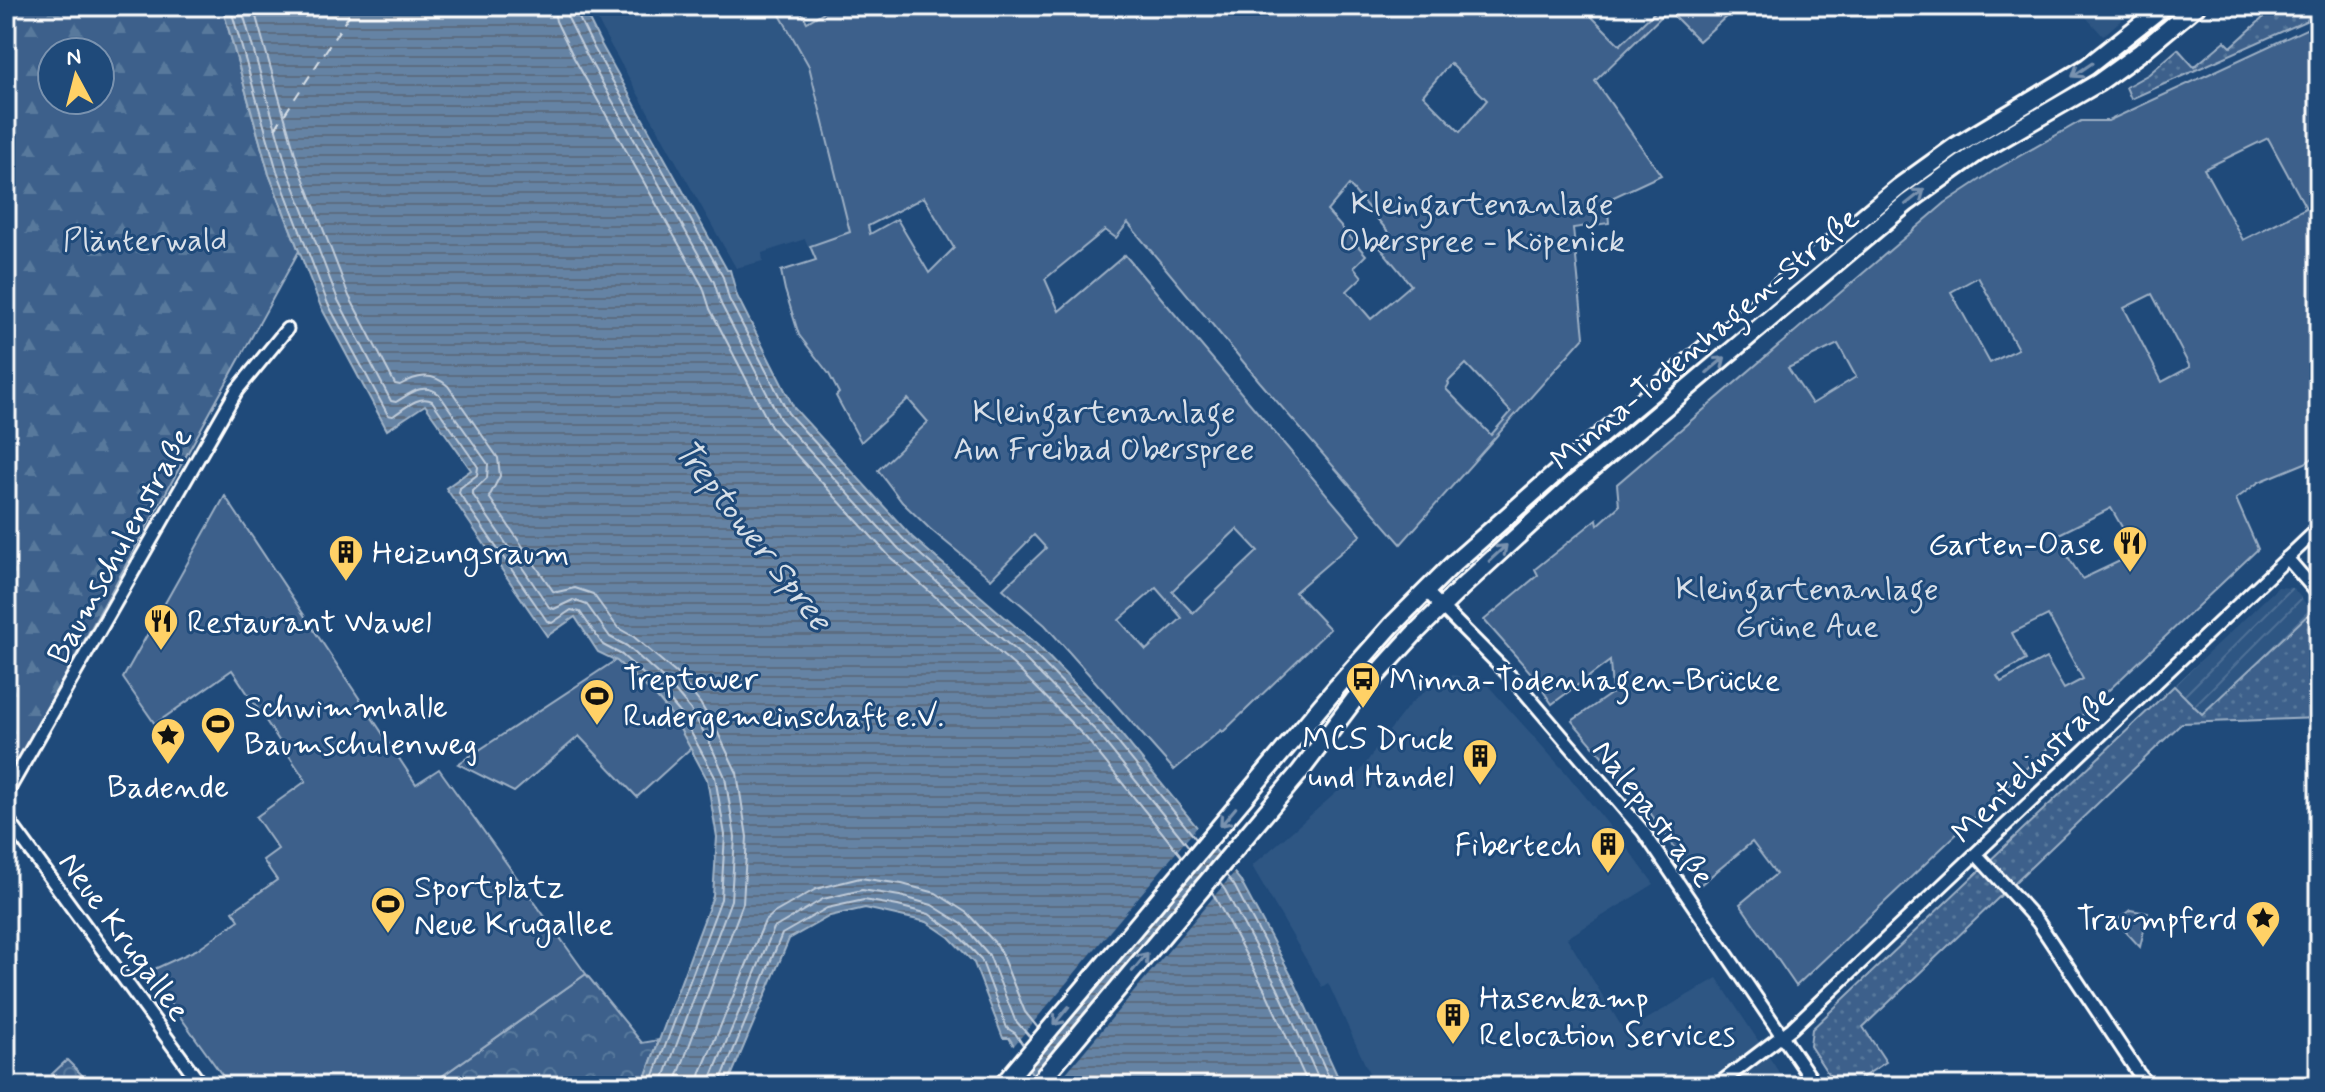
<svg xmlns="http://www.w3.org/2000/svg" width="2325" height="1092" viewBox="0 0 2325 1092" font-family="Mynerve,sans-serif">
  <defs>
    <pattern id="industrial-furrows" width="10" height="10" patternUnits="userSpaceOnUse" patternTransform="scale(2)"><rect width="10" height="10" fill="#2e5683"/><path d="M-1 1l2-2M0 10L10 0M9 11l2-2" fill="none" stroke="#4d6f96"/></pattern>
    <pattern id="grass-dots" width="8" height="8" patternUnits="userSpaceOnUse" patternTransform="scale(2)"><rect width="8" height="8" fill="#3c618b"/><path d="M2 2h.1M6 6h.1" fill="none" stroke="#59799c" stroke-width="1.8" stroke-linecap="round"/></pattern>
    <pattern id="forest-firs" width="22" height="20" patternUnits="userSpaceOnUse" patternTransform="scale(2)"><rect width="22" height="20" fill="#3c618b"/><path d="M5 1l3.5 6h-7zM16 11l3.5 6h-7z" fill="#59799c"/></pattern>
    <pattern id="park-crowns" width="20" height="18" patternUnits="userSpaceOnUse" patternTransform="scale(2)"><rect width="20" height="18" fill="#3c618b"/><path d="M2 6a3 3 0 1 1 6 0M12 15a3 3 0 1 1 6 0" fill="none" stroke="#59799c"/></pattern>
    <pattern id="water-rules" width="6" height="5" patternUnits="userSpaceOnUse" patternTransform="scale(2)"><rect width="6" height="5" fill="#6583a4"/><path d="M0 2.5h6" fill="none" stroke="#5b6d81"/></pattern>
  </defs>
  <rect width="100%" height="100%" fill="#1f4a7a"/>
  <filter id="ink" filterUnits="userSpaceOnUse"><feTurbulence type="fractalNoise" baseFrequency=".0125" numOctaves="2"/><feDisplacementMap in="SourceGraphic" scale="16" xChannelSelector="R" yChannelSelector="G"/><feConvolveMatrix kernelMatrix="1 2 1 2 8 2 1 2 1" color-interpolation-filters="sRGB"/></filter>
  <g filter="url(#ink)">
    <g fill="#2e5683">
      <path d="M591 6H775L809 66 850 233 808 246 805 239 762 253 763 261 736 268 606 37Z"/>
      <path d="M2076 6H2137L2103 36Z"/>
      <path d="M1476 672 1566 773 1625 845 1654 884 1567 938 1625 1032 1717 978 1788 1086H1375L1328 983 1322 987 1252 866 1360 772 1379 744 1409 705 1418 697 1445 674 1459 676 1464 682Z"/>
    </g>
    <path fill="url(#industrial-furrows)" d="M2278 587 2293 588 2312 611 2202 715 2174 686Z"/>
    <g fill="url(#grass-dots)" stroke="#9eb0c5" stroke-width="2">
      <path d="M2276 6H2319V15L2131 99 2126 87 2149 74 2178 49 2194 67 2225 41 2231 47Z"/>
      <path d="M2312 611 2319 621V718L2182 723 1863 1027 1886 1062 1849 1086H1836L1810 1046 1812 1029 2174 686 2202 714Z"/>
    </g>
    <path fill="url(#forest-firs)" stroke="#9eb0c5" stroke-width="2" fill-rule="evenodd" d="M6 6H222L269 174 299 251 19 759 6 765ZM52 52H100V100H52Z"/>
    <g fill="url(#park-crowns)" stroke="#9eb0c5" stroke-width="2">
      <path d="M2130 910 2148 913 2140 947 2116 921Z"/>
      <path d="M586 974 642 1043 659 1040 642 1086H428Z"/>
      <path d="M67 1060 85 1078 77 1086H66L52 1074Z"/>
    </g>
    <g fill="#3c618b" stroke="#9eb0c5" stroke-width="2" fill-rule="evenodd">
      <path d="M775 6H798L807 22 834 6H1602L1592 17 1620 45 1661 6H1738L1699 41 1668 10 1595 81 1661 175 1607 200 1609 223 1573 228 1584 337 1401 544 1260 382 1128 223 1116 238 1105 230 1045 279 1059 311 1125 255 1361 535 1295 592 1330 629 1223 732 1221 730 1174 770 1045 625 1003 589 1046 548 1034 535 991 579 930 529 902 502 878 470 928 422 908 399 861 442 836 396 839 393 829 374 799 335 785 290 781 271 816 260 810 246 850 232 809 66ZM1450 63 1487 100 1460 132 1423 95ZM1349 185 1390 234 1378 245 1411 285 1371 319 1347 291 1362 277 1354 267 1366 255 1327 211ZM924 197 954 248 929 273 897 219 870 234 868 226ZM1466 364 1511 412 1491 435 1446 389 1449 384 1448 382ZM1237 529 1258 551 1193 613 1172 591ZM1156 588 1182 618 1146 650 1119 620Z"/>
      <path d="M2319 23V454L2305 463 2259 482 2236 499 2258 549 1796 986 1740 904 1776 874 1752 842 1700 885 1649 811 1572 721 1612 693 1610 661 1552 704 1531 673 1484 620 1538 575 1535 569 1597 519 1598 525 1619 506 1617 484 1945 203 1995 170 2081 121H2108ZM2268 138 2306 208 2243 240 2204 169ZM1978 277 2018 349 1990 363 1951 292ZM2152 294 2190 367 2162 382 2124 308ZM1838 344 1856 377 1812 404 1788 368ZM2111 508 2137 553 2082 579 2055 536ZM2048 615 2083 679 2064 689 2046 658 2001 682 1997 676 2026 660 2012 633Z"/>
      <path d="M225 496 416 784 439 769 586 974 428 1086H230L148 972 196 950 239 920 233 911 277 880 263 860 278 849 256 817 306 781 232 670 155 724 123 678Z"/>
      <path d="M616 660 655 695 674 718 692 747 637 797 579 736 514 792 458 764Z"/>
    </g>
    <path fill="url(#water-rules)" stroke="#a3b5c8" stroke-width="2" d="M222 6H582L601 44 727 270H730L737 296 794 408 912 537 1036 644 1108 718 1240 880 1293 979 1342 1086H1040L1009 1038H1003L974 963 949 937 927 922 865 908 830 916 789 939 727 1086H642L713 896 717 837 707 779 674 718 655 695 617 661 598 652 575 617 547 636 446 488 471 470 425 405 387 430 321 307 269 174Z"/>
    <g fill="#1f4a7a">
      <path d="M1199 825 1215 844 1025 1070 1011 1049Z"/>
      <path d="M1222 852 1237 869 1055 1086H1035L1031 1080Z"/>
    </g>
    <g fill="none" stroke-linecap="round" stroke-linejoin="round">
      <g stroke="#c1cddb" stroke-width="2">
        <path d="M230 6 277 171 328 304 388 415 393 416C404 409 419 394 432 401L478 467 477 475 460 488 459 493 547 621 552 623 571 610 580 612 603 645 622 655 660 689 681 714 715 777 725 835 721 899 650 1086"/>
        <path d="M241 6 287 168 338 300 391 401 396 402C411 393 423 382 439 394L488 464 487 478 473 491V495L549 607 554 609 573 600 587 605 610 637 627 646 668 683 690 709 708 739 725 777 735 837 731 900 661 1086"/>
        <path d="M253 6 298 164 349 296 395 384 400 385C417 375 432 372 448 386L498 458 500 476 489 497 553 591 557 592 575 588 593 594 618 628 634 637 677 674 700 703 718 733 737 773 747 837 743 903 674 1086"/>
        <path d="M553 6 556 21 574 58 703 287 710 309 771 427 891 558 1016 667 1086 738 1182 857"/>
        <path d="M565 6 567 16 585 52 714 282 721 304 780 419 899 549 1024 658 1095 730 1189 847"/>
        <path d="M575 6 576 12 594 48 723 277 729 299 788 413 906 542 1031 651 1102 723 1196 839"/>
        <path d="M1226 875 1234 885 1286 983 1333 1086"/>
        <path d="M1220 883 1225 890 1277 987 1322 1086"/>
        <path d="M1212 892 1266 992 1309 1086"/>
        <path d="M698 1086 701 1072 765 921 774 913 816 889 860 878 902 884 936 893 967 913 998 946 1025 1012 1038 1028"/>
        <path d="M710 1086 712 1076 774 928 823 899 862 890 900 896 932 905 962 924 989 955 1015 1020 1030 1037"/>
        <path d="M720 1086 721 1080 782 934 827 908 864 900 898 906 929 914 955 932 981 959 1007 1028 1015 1033 1023 1045"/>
      </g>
      <path stroke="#d8e0e8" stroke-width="2" stroke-dasharray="10 8" stroke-linecap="butt" d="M275 129 355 6"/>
      <g stroke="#fff" stroke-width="17">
        <g id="street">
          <path d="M2287 558 2319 595"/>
          <path d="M1426 591 1515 681 1643 831 1816 1086"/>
          <path d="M6 794 237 390 287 329"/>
          <path d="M6 817 202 1086"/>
          <path d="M1976 854 2038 922 2137 1071"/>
          <path d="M2140 1075 2147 1086"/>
          <path d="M1716 1086 1792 1028 2319 528"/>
        </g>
      </g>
      <g stroke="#fff" stroke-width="22">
        <g id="secondary">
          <path d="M1002 1086 1337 687 1392 625 1453 564 1565 465 1899 187 1956 146 2087 67 2164 6"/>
          <path d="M1036 1086 1299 773 1354 700 1414 634 1462 587 1575 483 1907 203 1977 153 2098 83 2141 52 2196 6"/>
        </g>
      </g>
      <use href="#street" stroke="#1f4a7a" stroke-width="11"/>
      <use href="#secondary" stroke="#1f4a7a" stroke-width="16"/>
    </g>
    <defs><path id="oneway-shaft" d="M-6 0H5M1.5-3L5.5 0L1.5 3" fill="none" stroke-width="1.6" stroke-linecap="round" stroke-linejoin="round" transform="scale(2)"/></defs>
    <g stroke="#7992af">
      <use href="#oneway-shaft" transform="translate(2082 70) rotate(146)"/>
      <use href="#oneway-shaft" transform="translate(1915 197) rotate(-38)"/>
      <use href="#oneway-shaft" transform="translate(1716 365) rotate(-40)"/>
      <use href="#oneway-shaft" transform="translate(1498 553) rotate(-43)"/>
      <use href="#oneway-shaft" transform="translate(1228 817) rotate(130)"/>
      <use href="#oneway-shaft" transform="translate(1140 962) rotate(-50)"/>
      <use href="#oneway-shaft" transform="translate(1061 1016) rotate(130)"/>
    </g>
  </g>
  <defs>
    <g id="restaurant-pin" transform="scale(1.8)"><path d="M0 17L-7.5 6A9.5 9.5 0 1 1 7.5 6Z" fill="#ffd166" stroke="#1f4a7a"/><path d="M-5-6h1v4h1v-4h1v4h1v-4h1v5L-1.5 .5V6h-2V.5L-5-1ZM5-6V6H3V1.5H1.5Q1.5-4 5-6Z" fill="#111"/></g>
    <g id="building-pin" transform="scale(1.8)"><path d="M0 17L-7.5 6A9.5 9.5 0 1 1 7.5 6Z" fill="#ffd166" stroke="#1f4a7a"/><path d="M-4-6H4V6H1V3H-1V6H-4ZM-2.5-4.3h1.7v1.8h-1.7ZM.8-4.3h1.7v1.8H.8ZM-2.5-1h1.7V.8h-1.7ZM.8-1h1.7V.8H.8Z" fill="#111"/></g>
    <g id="bus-pin" transform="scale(1.8)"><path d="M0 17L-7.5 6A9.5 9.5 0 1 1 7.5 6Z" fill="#ffd166" stroke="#1f4a7a"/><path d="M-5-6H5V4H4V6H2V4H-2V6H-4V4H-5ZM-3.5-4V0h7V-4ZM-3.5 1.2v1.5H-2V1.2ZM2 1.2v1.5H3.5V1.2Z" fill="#111"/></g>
    <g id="stadium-pin" transform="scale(1.8)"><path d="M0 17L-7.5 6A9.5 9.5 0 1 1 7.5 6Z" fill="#ffd166" stroke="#1f4a7a"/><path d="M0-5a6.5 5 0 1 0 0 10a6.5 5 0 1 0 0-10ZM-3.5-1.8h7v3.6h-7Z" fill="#111"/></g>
    <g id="sight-pin" transform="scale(1.8)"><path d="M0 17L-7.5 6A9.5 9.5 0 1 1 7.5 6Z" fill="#ffd166" stroke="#1f4a7a"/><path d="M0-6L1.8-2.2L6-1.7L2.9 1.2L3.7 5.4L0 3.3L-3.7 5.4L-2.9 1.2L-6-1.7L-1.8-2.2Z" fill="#111"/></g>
  </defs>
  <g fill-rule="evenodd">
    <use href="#restaurant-pin" x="2130" y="543"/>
    <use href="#building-pin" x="346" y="552"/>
    <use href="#restaurant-pin" x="161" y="621"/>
    <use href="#bus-pin" x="1363" y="679"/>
    <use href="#stadium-pin" x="597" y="696"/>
    <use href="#stadium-pin" x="218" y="724"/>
    <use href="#sight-pin" x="168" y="735"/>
    <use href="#building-pin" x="1480" y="756"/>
    <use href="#building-pin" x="1608" y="844"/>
    <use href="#stadium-pin" x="388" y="904"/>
    <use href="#sight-pin" x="2263" y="918"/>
    <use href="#building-pin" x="1453" y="1015"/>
  </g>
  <g text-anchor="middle" stroke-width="6" stroke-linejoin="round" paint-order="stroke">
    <g font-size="32" fill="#d8dfe8" stroke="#1f4a7a">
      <text x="1482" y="214">Kleingartenanlage<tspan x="1482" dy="37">Oberspree - Köpenick</tspan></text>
      <text x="145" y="250">Plänterwald</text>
      <text x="1104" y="422">Kleingartenanlage<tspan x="1104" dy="37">Am Freibad Oberspree</tspan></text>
      <text x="1807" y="599">Kleingartenanlage<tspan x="1807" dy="37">Grüne Aue</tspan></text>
    </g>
    <g font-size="32" fill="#fff" stroke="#1f4a7a">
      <text transform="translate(1704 338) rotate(-40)" y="11">Minna-Todenhagen-Straße</text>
      <text transform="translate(119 545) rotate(-61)" y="11">Baumschulenstraße</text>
      <text transform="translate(2032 764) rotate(-44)" y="11">Mentelinstraße</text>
      <text transform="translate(1654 813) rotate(52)" y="11">Nalepastraße</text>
      <text transform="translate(125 936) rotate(54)" y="11">Neue Krugallee</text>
    </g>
    <g font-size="32" fill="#fff" stroke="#1f4a7a" text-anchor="start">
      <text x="2104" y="554" text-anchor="end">Garten-Oase</text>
      <text x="372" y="563">Heizungsraum</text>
      <text x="187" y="632">Restaurant Wawel</text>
      <text x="623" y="689">Treptower<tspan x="623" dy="37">Rudergemeinschaft e.V.</tspan></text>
      <text x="1389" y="690">Minna-Todenhagen-Brücke</text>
      <text x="244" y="717">Schwimmhalle<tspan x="244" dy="37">Baumschulenweg</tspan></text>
      <text x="1454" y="749" text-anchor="end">MCS Druck<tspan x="1454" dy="37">und Handel</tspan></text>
      <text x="168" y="797" text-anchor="middle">Badende</text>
      <text x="1582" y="855" text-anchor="end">Fibertech</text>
      <text x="414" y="897">Sportplatz<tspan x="414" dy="37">Neue Krugallee</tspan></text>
      <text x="2237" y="929" text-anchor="end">Traumpferd</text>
      <text x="1479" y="1008">Hasenkamp<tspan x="1479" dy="37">Relocation Services</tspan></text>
    </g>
    <g font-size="34" font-style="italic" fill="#d8e0e8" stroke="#1f4a7a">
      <text transform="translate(754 534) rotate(52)" y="12">Treptower Spree</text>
    </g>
  </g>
  <rect width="2325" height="1092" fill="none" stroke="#1f4a7a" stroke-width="32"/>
  <rect x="16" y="16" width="2293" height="1060" fill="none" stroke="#fff" stroke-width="3" filter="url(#ink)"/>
  <g transform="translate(76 76) rotate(353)"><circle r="38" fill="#1f4a7a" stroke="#7992af" stroke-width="2"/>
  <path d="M0-6L14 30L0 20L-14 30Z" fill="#ffd166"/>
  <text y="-12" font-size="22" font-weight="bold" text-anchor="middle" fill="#ffffff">N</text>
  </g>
</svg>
